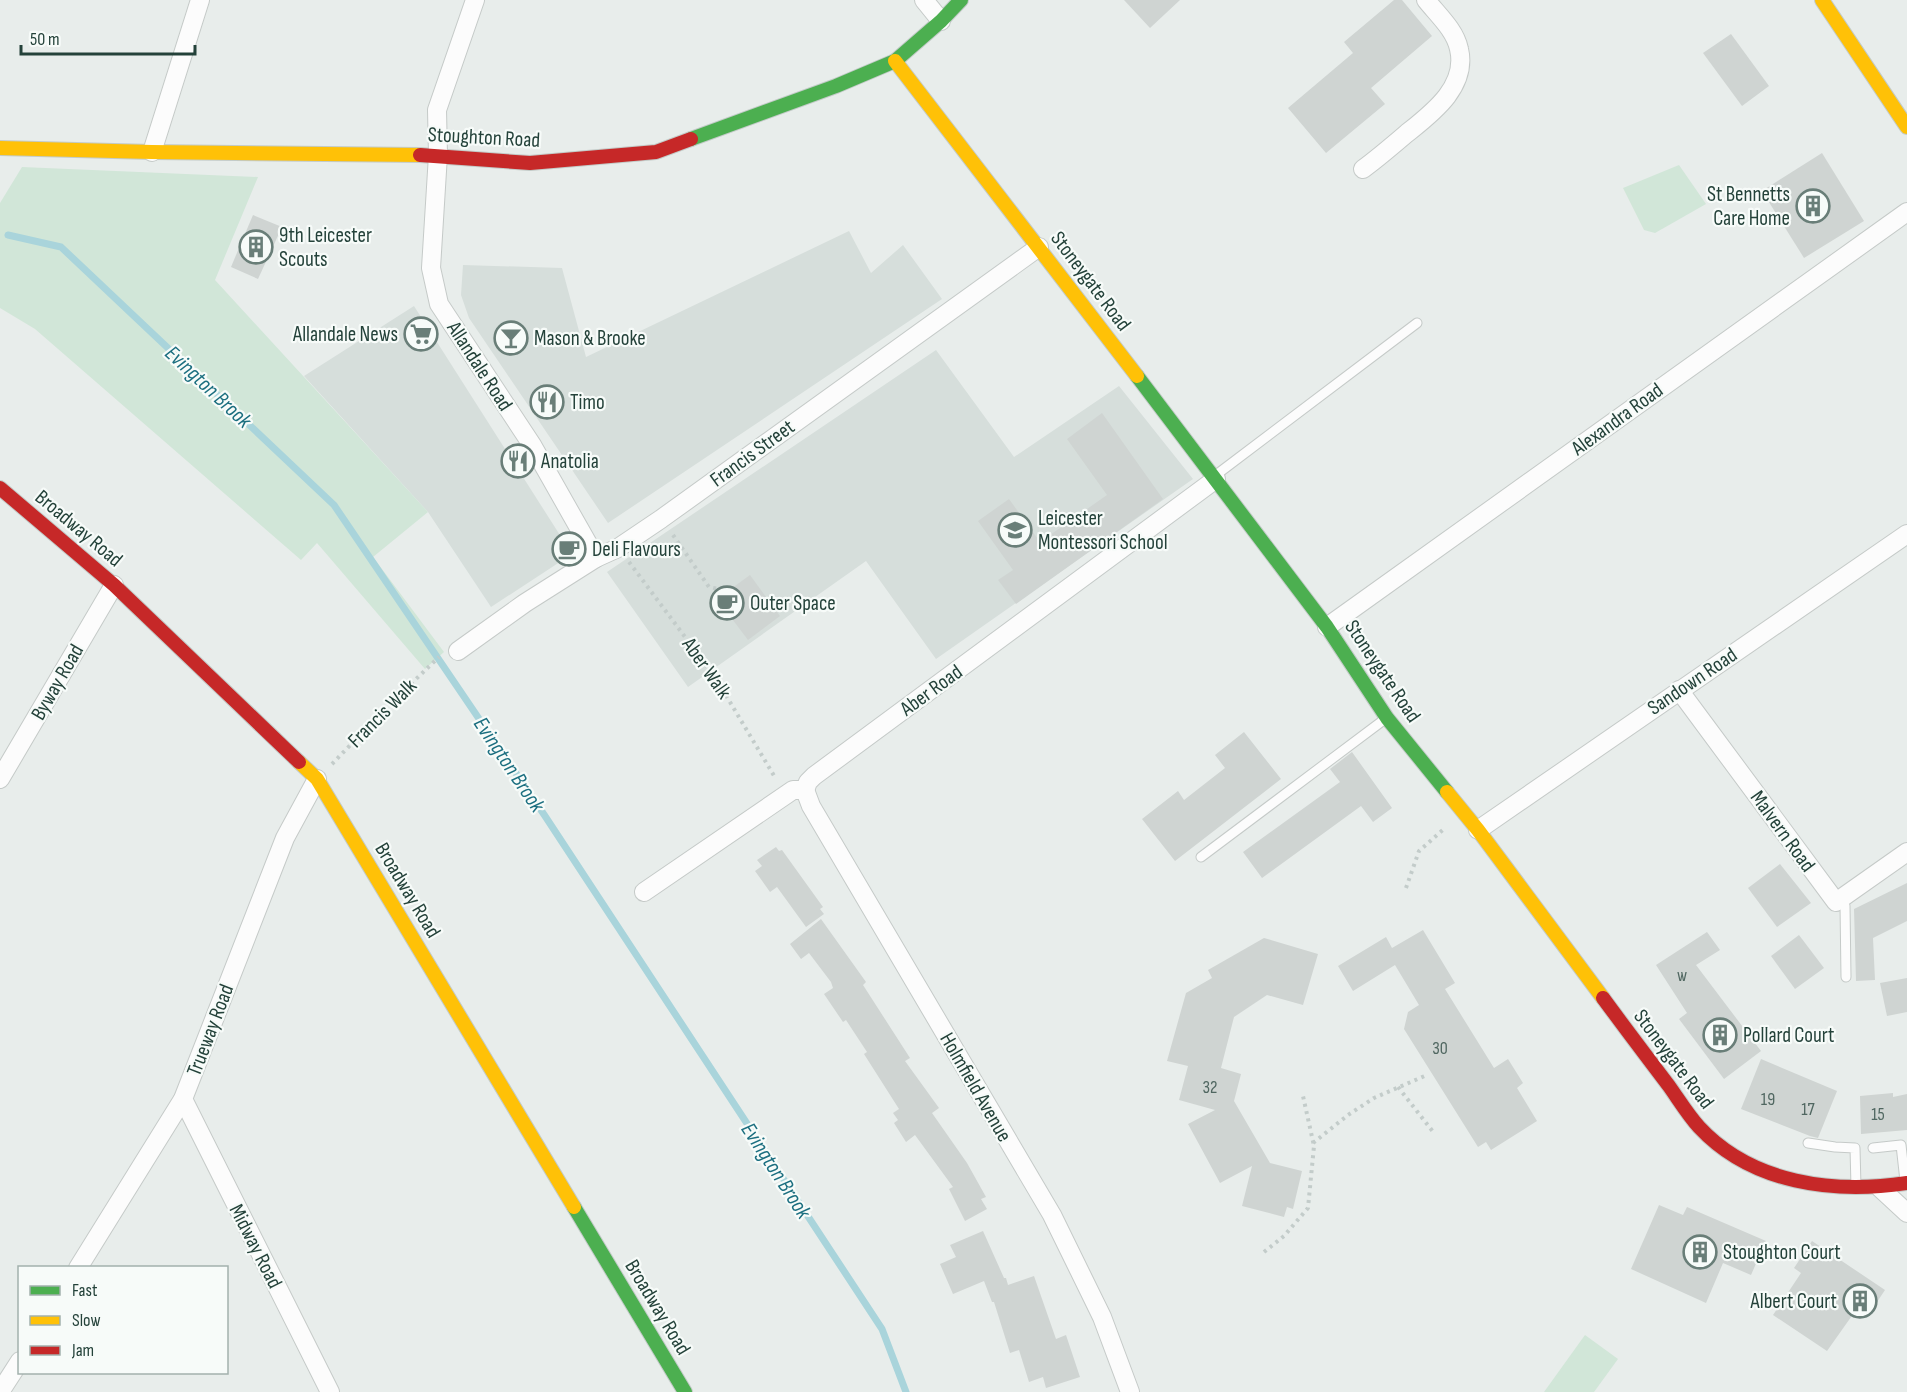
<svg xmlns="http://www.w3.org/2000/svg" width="1907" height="1392" viewBox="0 0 1907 1392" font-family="'Sofia Sans Condensed',sans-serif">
  <rect width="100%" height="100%" fill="#e8edeb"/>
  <g fill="#d6dedb">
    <path d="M849 231 871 273 903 245 942 299 608 523 469 318 461 295 463 265 562 268 586 357Z"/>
    <path d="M414 306 572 554 491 607 428 512 304 376Z"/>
    <path d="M936 350 1014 457 1119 386 1193 479 936 659 866 561 688 687 607 572Z"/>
  </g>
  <g fill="#d1e6d8">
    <path d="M1679 165 1706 204 1655 233 1644 230 1623 188Z"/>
    <path d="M22 167 258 177 215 280 428 512 373 557 444 652 425 669 317 543 301 560 35 329 0 308V203Z"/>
    <path d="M1585 1335 1618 1359 1594 1392H1544Z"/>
  </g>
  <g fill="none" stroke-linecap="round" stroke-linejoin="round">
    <path stroke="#a9d4db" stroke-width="7" d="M8 235 61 247 334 505 545 816 882 1329 906 1392"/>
  </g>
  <g fill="#cfd4d2">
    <path d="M1124 0H1180L1150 28Z"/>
    <path d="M1394 0H1402L1432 36 1371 88 1385 104 1326 153 1288 108 1353 53 1344 42Z"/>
    <path d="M1731 34 1769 86 1742 106 1703 53Z"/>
    <path d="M1822 153 1864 221 1804 258 1762 191Z"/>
    <path d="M253 215 282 227 258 279 231 267Z"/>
    <path d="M1102 413 1163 499 1016 604 998 580 1013 570 978 521 1009 499 1040 542 1107 495 1067 439Z"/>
    <path d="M750 575 780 616 748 640 717 599Z"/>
    <path d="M1244 732 1281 779 1175 861 1142 819 1178 791 1184 800 1225 768 1215 755Z"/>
    <path d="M1352 752 1392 808 1373 822 1361 806 1262 878 1243 852 1340 782 1330 769Z"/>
    <path d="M776 847 779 851 782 850 823 907 820 909 824 914 806 927 777 887 770 892 755 871 762 866 757 860Z"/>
    <path d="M1780 864 1811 903 1777 927 1748 888Z"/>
    <path d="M1907 883V921L1873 938 1875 980 1856 981 1854 909Z"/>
    <path d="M821 919 866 982 863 985 910 1058 905 1061 939 1108 932 1113 967 1163 986 1197 981 1199 987 1209 965 1221 949 1189 953 1187 915 1135 906 1142 894 1123 898 1120 893 1113 899 1109 864 1054 867 1052 846 1020 843 1022 824 994 833 988 831 982 809 953 801 959 790 944Z"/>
    <path d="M1423 930 1455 983 1445 989 1494 1068 1508 1059 1523 1083 1517 1088 1537 1121 1491 1150 1486 1142 1478 1147 1404 1029 1408 1012 1419 1005 1395 965 1353 991 1338 966 1386 937 1392 948Z"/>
    <path d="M1707 932 1720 950 1696 965 1761 1051 1724 1079 1679 1019 1687 1013 1656 965Z"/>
    <path d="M1799 935 1824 968 1795 989 1771 956Z"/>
    <path d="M1264 938 1318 954 1303 1005 1267 995 1234 1017 1221 1068 1241 1074 1234 1101 1270 1163 1302 1171 1293 1209 1287 1207 1284 1217 1242 1206 1252 1166 1220 1183 1188 1124 1215 1110 1179 1100 1188 1066 1167 1061 1186 993 1212 978 1208 970Z"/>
    <path d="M1907 978V1012L1887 1016 1880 983Z"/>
    <path d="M1761 1059 1837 1091 1818 1138 1810 1136 1741 1109Z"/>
    <path d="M1893 1093V1097L1907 1094V1130L1861 1134 1860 1096Z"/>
    <path d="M1659 1205 1683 1215 1687 1207 1766 1241 1751 1275 1723 1263 1706 1303 1631 1269Z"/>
    <path d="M983 1231 1004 1278H1006L1008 1285 1034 1276 1056 1339 1066 1335 1080 1377 1046 1388 1043 1377 1029 1382 1019 1350 1010 1353 994 1302H992L984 1281 953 1294 940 1264 956 1257 950 1245Z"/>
    <path d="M1812 1241 1885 1290 1867 1317 1856 1310 1827 1351 1773 1315 1801 1273 1794 1268Z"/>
  </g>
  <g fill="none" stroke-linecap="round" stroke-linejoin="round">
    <g stroke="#c5cac8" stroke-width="11">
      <g id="lane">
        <path d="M1216 475 1417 323"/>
        <path d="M1201 857 1385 719"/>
        <path d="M1841 898 1845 906 1846 977"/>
        <path d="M1808 1143 1835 1147 1855 1148 1856 1187"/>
        <path d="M1873 1148 1901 1145 1905 1181"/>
      </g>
    </g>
    <g stroke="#c5cac8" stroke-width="20">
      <g id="street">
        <path d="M475 0 437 110 438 155 431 268 439 304 532 445 596 558"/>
        <path d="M924 0 941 21"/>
        <path d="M152 152 200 0"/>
        <path d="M1363 169C1378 158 1392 146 1406 134 1431 114 1468 87 1459 49 1455 30 1438 15 1426 0"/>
        <path d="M1327 627 1907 212"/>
        <path d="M458 651 525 603 596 558 618 548 661 519 1039 247"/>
        <path d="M1679 690 1836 902 1907 852"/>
        <path d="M0 779 114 585"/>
        <path d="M805 790 811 806 1052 1215 1102 1317 1130 1392"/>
        <path d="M1478 830 1907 534"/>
        <path d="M644 892 793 790H805L808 782 814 776 1216 479"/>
        <path d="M183 1099 330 1392"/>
        <path d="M1880 1188 1907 1213"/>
        <path d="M78 1268 183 1099 285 838 317 779"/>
        <path d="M0 1392 20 1361"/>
      </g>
    </g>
    <g stroke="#c3cbc8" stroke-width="16">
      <g id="fast">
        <path d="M691 139 836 86 895 61 941 21 961 0"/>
        <path d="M1137 376 1327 627 1387 718 1447 792"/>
        <path d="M574 1207 685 1392"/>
      </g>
    </g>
    <g stroke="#c3cbc8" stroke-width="16">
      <g id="slow">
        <path d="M1822 0 1907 127"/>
        <path d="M895 61 1137 376"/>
        <path d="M0 148 152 152 420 155"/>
        <path d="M299 762 317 779 574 1207"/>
        <path d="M1447 792 1478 830 1603 998"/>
      </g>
    </g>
    <g stroke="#c3cbc8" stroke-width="16">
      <g id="jam">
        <path d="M420 155 530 163 656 152 691 139"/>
        <path d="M0 488 114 585 299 762"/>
        <path d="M1603 998C1625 1028 1647 1057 1669 1086 1679 1100 1688 1115 1699 1127 1752 1184 1834 1194 1907 1183"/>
      </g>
    </g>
    <g stroke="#c3ccca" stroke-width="4" stroke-dasharray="3 4.5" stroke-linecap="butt">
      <path d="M673 535 709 587 728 591"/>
      <path d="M629 562 715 677 776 779"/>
      <path d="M332 764 392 702 439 657"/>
      <path d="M1406 888 1419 851 1445 828"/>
      <path d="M1398 1087 1434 1133"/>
      <path d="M1313 1143 1348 1115 1374 1098 1427 1075"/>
      <path d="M1264 1252 1284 1236 1308 1208 1314 1146 1303 1096"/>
    </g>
    <use href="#lane" stroke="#fcfcfc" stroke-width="9"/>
    <use href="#street" stroke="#fcfcfc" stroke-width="18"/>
    <use href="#fast" stroke="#4caf50" stroke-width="14"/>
    <use href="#slow" stroke="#ffc107" stroke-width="14"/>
    <use href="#jam" stroke="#c62828" stroke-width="14"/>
  </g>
  <defs>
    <g id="building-ring" transform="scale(1.725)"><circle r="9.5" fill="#f7fbf9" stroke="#697e78" stroke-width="1.5"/><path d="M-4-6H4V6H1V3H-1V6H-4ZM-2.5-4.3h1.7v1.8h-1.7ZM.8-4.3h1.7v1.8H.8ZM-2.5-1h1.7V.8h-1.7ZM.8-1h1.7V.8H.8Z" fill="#697e78"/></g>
    <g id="supermarket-ring" transform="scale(1.725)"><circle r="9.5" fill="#f7fbf9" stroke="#697e78" stroke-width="1.5"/><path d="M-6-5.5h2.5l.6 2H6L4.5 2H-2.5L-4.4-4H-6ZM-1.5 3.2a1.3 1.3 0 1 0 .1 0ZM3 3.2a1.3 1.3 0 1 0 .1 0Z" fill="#697e78"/></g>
    <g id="bar-ring" transform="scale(1.725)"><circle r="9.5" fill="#f7fbf9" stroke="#697e78" stroke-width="1.5"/><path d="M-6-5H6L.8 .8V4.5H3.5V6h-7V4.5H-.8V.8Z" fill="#697e78"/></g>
    <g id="restaurant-ring" transform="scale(1.725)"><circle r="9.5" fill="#f7fbf9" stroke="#697e78" stroke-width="1.5"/><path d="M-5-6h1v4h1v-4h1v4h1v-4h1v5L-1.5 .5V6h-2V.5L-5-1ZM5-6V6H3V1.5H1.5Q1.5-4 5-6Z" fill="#697e78"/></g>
    <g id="school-ring" transform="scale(1.725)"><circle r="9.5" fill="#f7fbf9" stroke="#697e78" stroke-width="1.5"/><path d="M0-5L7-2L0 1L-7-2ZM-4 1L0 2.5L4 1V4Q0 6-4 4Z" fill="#697e78"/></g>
    <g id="cafe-ring" transform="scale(1.725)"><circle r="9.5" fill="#f7fbf9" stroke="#697e78" stroke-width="1.5"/><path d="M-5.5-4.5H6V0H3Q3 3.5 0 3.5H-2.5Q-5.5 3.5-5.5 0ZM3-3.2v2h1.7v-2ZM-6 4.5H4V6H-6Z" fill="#697e78"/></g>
  </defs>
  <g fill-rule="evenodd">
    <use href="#building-ring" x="1813" y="206"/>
    <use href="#building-ring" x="256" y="247"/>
    <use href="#supermarket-ring" x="421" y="334"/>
    <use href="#bar-ring" x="511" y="338"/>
    <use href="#restaurant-ring" x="547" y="402"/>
    <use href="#restaurant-ring" x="518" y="461"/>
    <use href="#school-ring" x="1015" y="530"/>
    <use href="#cafe-ring" x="569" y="549"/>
    <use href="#cafe-ring" x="727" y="603"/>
    <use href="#building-ring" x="1720" y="1035"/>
    <use href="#building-ring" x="1700" y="1252"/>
    <use href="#building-ring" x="1860" y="1301"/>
  </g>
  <g text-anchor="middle" stroke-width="4.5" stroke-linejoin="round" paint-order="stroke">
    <g font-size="18" fill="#506761">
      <text x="1682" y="981">w</text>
      <text x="1440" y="1054">30</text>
      <text x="1210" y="1093">32</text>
      <text x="1768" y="1105">19</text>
      <text x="1808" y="1115">17</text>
      <text x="1878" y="1120">15</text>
    </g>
    <g font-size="21" fill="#24423a" stroke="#f7fbf9">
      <text transform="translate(484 137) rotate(3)" y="7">Stoughton Road</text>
      <text transform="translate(1091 281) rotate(53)" y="7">Stoneygate Road</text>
      <text transform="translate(480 366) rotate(57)" y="7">Allandale Road</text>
      <text transform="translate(1617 419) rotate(-36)" y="7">Alexandra Road</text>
      <text transform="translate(752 453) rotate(-36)" y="7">Francis Street</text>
      <text transform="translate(79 528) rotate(40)" y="7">Broadway Road</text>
      <text transform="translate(707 668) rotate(55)" y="7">Aber Walk</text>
      <text transform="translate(1383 671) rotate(56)" y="7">Stoneygate Road</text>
      <text transform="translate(1692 681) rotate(-34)" y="7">Sandown Road</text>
      <text transform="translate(57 682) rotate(-60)" y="7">Byway Road</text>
      <text transform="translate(931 690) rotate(-36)" y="7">Aber Road</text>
      <text transform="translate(382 713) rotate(-45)" y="7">Francis Walk</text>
      <text transform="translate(1783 831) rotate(54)" y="7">Malvern Road</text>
      <text transform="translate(408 890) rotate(59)" y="7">Broadway Road</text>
      <text transform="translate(210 1030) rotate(-69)" y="7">Trueway Road</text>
      <text transform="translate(1674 1059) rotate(53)" y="7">Stoneygate Road</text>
      <text transform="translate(976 1087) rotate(60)" y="7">Holmfield Avenue</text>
      <text transform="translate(256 1246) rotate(63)" y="7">Midway Road</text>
      <text transform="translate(658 1307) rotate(59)" y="7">Broadway Road</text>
    </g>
    <g font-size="21" fill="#24423a" stroke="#f7fbf9" text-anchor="start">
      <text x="1790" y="201" text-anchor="end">St Bennetts<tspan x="1790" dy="24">Care Home</tspan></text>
      <text x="279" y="242">9th Leicester<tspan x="279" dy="24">Scouts</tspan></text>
      <text x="398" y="341" text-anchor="end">Allandale News</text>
      <text x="534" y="345">Mason &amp; Brooke</text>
      <text x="570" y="409">Timo</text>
      <text x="541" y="468">Anatolia</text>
      <text x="1038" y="525">Leicester<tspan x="1038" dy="24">Montessori School</tspan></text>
      <text x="592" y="556">Deli Flavours</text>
      <text x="750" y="610">Outer Space</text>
      <text x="1743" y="1042">Pollard Court</text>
      <text x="1723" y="1259">Stoughton Court</text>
      <text x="1837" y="1308" text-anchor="end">Albert Court</text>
    </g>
    <g font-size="22" font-style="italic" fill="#1c6f80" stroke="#f7fbf9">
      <text transform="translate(209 386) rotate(43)" y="8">Evington Brook</text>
      <text transform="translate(510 764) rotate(56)" y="8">Evington Brook</text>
      <text transform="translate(777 1170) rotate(57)" y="8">Evington Brook</text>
    </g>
  </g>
  <rect x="18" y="1266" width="210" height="108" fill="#f7fbf9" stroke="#a3b1ad" stroke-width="1.5"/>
  <rect x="30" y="1286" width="30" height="9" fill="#4caf50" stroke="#a3b1ad" stroke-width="1.5"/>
  <text x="72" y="1296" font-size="18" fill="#24423a">Fast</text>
  <rect x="30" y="1316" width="30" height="9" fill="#ffc107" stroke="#a3b1ad" stroke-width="1.5"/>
  <text x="72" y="1326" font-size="18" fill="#24423a">Slow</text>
  <rect x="30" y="1346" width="30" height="9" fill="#c62828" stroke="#a3b1ad" stroke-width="1.5"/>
  <text x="72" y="1356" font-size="18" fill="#24423a">Jam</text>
  <path d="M21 45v9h174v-9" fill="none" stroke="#24423a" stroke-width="3"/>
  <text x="30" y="45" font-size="18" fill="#24423a" stroke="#f7fbf9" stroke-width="4.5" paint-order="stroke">50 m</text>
</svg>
